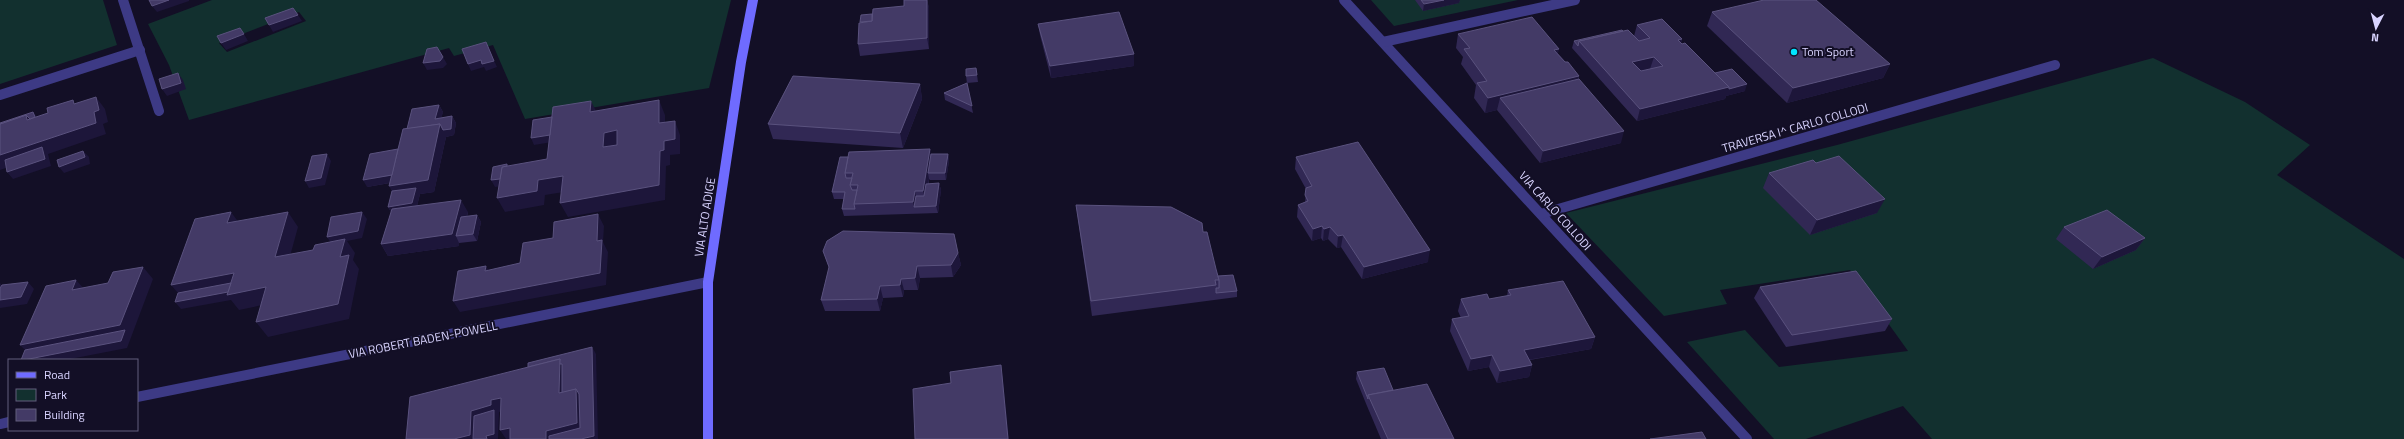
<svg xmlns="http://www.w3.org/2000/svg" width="2404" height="439" viewBox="0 0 2404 439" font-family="'Titillium Web',sans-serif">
  <rect width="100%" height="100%" fill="#130f26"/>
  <g fill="#12302f" fill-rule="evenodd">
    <path d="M0 0H103L117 45 0 84Z"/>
    <path d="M212 0H731L709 88 525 119 493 45 454 56 449 48 189 120 169 65 148 24ZM299 12 306 21 227 52 219 43Z"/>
    <path d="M1371 0H1518L1394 26Z"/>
    <path d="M2153 58 2245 102 2310 145 2277 175 2404 259V439H1932L1903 406 1806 439H1774L1687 342 1745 330 1779 367 1908 351 1850 270 1720 290 1727 304 1664 316 1566 213 1837 145Z"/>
  </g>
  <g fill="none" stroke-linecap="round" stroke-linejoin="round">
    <g stroke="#3d3a85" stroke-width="10">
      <path d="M123 0 159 111"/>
      <path d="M1344 0 1747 439"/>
      <path d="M1383 42 1575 0"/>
      <path d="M0 95 140 50"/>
      <path d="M1541 214 2055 65"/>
      <path d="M137 397 708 282"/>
      <path d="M0 424 9 422"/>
    </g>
    <path stroke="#6f6bff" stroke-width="10" d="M708 439V282L741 62 753 0"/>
  </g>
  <g fill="#312854">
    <path d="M904 0H927L929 8V49L860 56 858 44 872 14 904 6Z"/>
    <path d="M1415 0H1460L1459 3 1423 11Z"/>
    <path d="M1712 12 1890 64 1883 78 1787 103 1707 26Z"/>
    <path d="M1038 24 1134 66 1051 78 1040 35Z"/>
    <path d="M1637 25 1682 39 1681 43 1715 73 1745 91 1726 96 1725 99 1637 121 1572 48 1574 41 1634 36Z"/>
    <path d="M1458 34 1558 54 1579 76V79L1621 143 1540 163 1497 110 1485 113 1474 98 1476 85 1461 64 1463 57 1456 48Z"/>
    <path d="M976 68 978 82 967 83 966 76Z"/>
    <path d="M967 83 973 113 945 100 944 93Z"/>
    <path d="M920 84 922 99 903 148 773 139 768 124Z"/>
    <path d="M439 105 443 112 441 118 452 116 456 123 454 135 446 137 434 192 420 194 417 206 468 212 467 217 477 215 481 222 477 241 459 243V246L388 256 381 244 391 212 388 207 392 192 390 183 367 187 398 149 407 129Z"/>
    <path d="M948 154 949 161 946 180H930L929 179V184L939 183 941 190 938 213 844 216 842 209 844 199H834L832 192 848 157Z"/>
    <path d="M1296 157 1428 262 1362 279 1341 247 1337 248 1328 239 1323 241 1321 238 1312 241 1297 217 1298 205 1305 203 1306 189 1295 169Z"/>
    <path d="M1816 163 1877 213 1810 235 1763 188 1769 173Z"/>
    <path d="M1076 205 1203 232 1218 276 1237 291V297L1092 316 1078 219Z"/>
    <path d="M2064 227 2145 238 2136 250 2093 269 2056 239Z"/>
    <path d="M823 251 958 253 961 265 953 277 920 278 918 290H904L903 297 883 298 880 311H825L821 300 829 268Z"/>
    <path d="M1760 287 1892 319 1885 331 1786 347 1754 298Z"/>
    <path d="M1508 290 1595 337 1591 349 1530 360 1532 365 1529 377 1497 383 1489 367 1468 371 1450 331 1452 319 1461 318 1458 311 1461 299H1489L1507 296Z"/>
    <path d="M1357 372 1393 390 1454 439H1381L1367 406 1356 379Z"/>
  </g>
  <g fill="#1d163a">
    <path d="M169 0H189V1L157 12 152 6Z"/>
    <path d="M927 0 929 8V49L927 38Z"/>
    <path d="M1444 0H1460L1459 3 1423 11 1424 4Z"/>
    <path d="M298 15 302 21 273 32 269 25Z"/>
    <path d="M244 34 248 41 226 50 221 43Z"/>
    <path d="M1682 39 1678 50V40Z"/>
    <path d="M486 42 497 67 486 71 484 67 471 71 468 64Z"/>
    <path d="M1559 49 1556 63 1554 50Z"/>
    <path d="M1134 54V66L1051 78 1050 66Z"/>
    <path d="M443 57 447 64 443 68 427 70 423 63Z"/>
    <path d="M1654 57 1650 69 1629 74 1632 62Z"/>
    <path d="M1890 64 1883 78 1787 103 1793 88Z"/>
    <path d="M178 73 183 80 186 89 167 96 162 89Z"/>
    <path d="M1579 76 1576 91 1500 98 1497 110 1485 113 1488 98Z"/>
    <path d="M920 84 922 99 903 148 900 133Z"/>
    <path d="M1747 84 1745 91 1726 96 1725 99 1637 121 1640 109 1729 87Z"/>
    <path d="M96 97 105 109 108 122 103 124 106 134 48 154 51 166 13 179 7 172 44 155 0 170V155Z"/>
    <path d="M659 100 665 115V138L659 123Z"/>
    <path d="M591 101 598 115 590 112Z"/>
    <path d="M439 105 443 112 440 124 452 116 456 123 454 135 446 137 434 192 420 194 416 210 392 214 388 207 396 198 389 186 435 119Z"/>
    <path d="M33 112 39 119 27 120 26 115Z"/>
    <path d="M675 121 680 135V154L670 155V165L666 166 665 200 568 217 560 203 660 151 664 141Z"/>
    <path d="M617 130 623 145 603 147 604 133Z"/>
    <path d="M1624 131 1621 143 1540 163 1543 151Z"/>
    <path d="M554 134 558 141 534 145 531 138Z"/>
    <path d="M930 149 932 161 928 173 929 179 926 202 923 191Z"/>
    <path d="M83 151 89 157 90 164 64 173 59 167Z"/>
    <path d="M327 154 331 161 325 185 309 188 305 181Z"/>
    <path d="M948 154 949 161 946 180 945 173Z"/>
    <path d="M507 164 511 171 509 185 495 187 491 180Z"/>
    <path d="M396 175 400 181 367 187 363 180Z"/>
    <path d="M563 176 570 191 545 195 544 205 505 212 497 198 538 180Z"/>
    <path d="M939 183 941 190 938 213 936 206Z"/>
    <path d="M915 191 917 203 914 207 913 202Z"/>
    <path d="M1885 199 1877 213 1810 235 1817 220Z"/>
    <path d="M461 200 468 212 461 236H456L459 243V246L388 256 381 244Z"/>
    <path d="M231 212 242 227 227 223Z"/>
    <path d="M288 212 298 227 286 271 275 257Z"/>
    <path d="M362 212 367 219 362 238 347 241 355 253 353 260 359 269 349 319 268 337 256 322 340 257 327 237Z"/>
    <path d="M598 214 604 226 603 242 608 252 606 285 460 312 453 301 597 241Z"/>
    <path d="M477 215 481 222 477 241 473 234Z"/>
    <path d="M1322 226 1321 238 1312 241 1313 229Z"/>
    <path d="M1330 227 1328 239 1323 241 1324 229Z"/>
    <path d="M1343 235 1341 247 1337 248 1338 236Z"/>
    <path d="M2145 238 2136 250 2093 269 2102 257Z"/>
    <path d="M1430 250 1428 262 1362 279 1364 267Z"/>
    <path d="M958 253 961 265 953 277 951 265Z"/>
    <path d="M486 266 493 278 485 271Z"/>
    <path d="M917 266 920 278 918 290 915 278Z"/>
    <path d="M143 267 153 279 127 348 65 360H24L32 357 20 345Z"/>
    <path d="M234 273 266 287 277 302 239 310 231 300 181 309 175 302 184 300 171 285Z"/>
    <path d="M901 279 904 290 903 297 900 285Z"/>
    <path d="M76 280 87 292 72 290Z"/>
    <path d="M28 282 34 289 27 304 0 308V283L8 292Z"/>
    <path d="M880 286 883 298 880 311 877 299Z"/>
    <path d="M1595 337 1591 349 1521 361 1524 350Z"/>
    <path d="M592 347 596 354 598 439H581Z"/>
    <path d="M1492 355 1489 367 1468 371 1471 359Z"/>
    <path d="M560 359 583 401 584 434 567 439H546V431L559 393Z"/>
    <path d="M1001 365 1003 380 1009 439H1008Z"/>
    <path d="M1532 365 1529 377 1497 383 1500 371Z"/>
    <path d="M501 398 508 410 499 412 498 439H454L471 411 491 400Z"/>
    <path d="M510 428 517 439H506L500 430Z"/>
  </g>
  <g fill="#433a66" stroke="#5a527e" fill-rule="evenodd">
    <path d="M149 0H169L152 6Z"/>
    <path d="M904 0H927V38L858 44 859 23 872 21 873 9 904 6Z"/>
    <path d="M1421 0H1444L1424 4Z"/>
    <path d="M1764 0H1816L1890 64 1793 88 1712 12Z"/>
    <path d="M293 8 298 15 269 25 265 18Z"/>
    <path d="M1119 12 1134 54 1050 66 1038 24Z"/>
    <path d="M872 14V21L860 22 861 15Z"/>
    <path d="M1532 17 1559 49 1554 50 1565 62H1568L1579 76 1488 98 1477 83 1487 81 1464 49 1470 48 1458 34Z"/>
    <path d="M1662 19 1682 39 1678 40 1682 44 1685 43 1729 87 1640 109 1579 41 1628 30 1639 41 1650 38 1637 25ZM1654 57 1663 66 1641 71 1632 62Z"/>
    <path d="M240 28 244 34 221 43 217 36Z"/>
    <path d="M1622 30 1623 31 1579 41 1578 46 1574 41Z"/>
    <path d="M486 42 494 61 482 64 481 60 468 64 462 49Z"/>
    <path d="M437 47 443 57 440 61 423 63 427 49Z"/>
    <path d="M976 68 977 75 966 76V69Z"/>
    <path d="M1732 69 1747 84 1729 89V87L1715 73Z"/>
    <path d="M178 73 181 83 162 89 159 79Z"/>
    <path d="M793 76 920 84 900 133 768 124Z"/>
    <path d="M1579 79 1624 131 1543 151 1500 98Z"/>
    <path d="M967 83 972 106 944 93Z"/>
    <path d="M96 97 99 110 94 112 96 123 0 155V124L26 115 27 120 48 113 47 108 73 100 74 104Z"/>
    <path d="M659 100V123L675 121V139L664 141V150L660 151 659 185 560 203 563 176 538 180 537 191 497 198 502 167 547 159 553 107 591 101 590 112ZM617 130V145L603 147 604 133Z"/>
    <path d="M439 105 435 119 452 116 451 129 443 130 440 124 407 129 412 109Z"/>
    <path d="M33 112 35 117 30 119 26 115 0 124V123Z"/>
    <path d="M552 117 550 135 531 138 533 120Z"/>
    <path d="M440 124 428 180 389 186 403 129Z"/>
    <path d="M1358 142 1430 250 1364 267 1343 235 1338 236 1330 227 1324 229 1322 226 1313 229 1298 205 1308 201 1305 195 1306 188 1312 186 1296 157Z"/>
    <path d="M42 147 45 159 7 172 5 160Z"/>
    <path d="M398 149 392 175 363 180 370 154Z"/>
    <path d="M930 149 923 191H915L913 202 854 204 858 185H850L853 173H845L849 152Z"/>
    <path d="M83 151 85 157 59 167 57 160Z"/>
    <path d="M327 154 321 178 305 181 312 156Z"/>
    <path d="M931 154H948L945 173H928Z"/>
    <path d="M1839 156 1885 199 1817 220 1769 173 1813 160 1816 163Z"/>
    <path d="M840 157H848L845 173 846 178H852L850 185 852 190H857L854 204 855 209H842L845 192H832Z"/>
    <path d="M507 164V166L502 167 500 179 491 180 493 167Z"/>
    <path d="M939 183 936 206 914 207 916 196H924L926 184Z"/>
    <path d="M416 188 412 203 388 207 392 191Z"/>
    <path d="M461 200 452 234 381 244 392 209Z"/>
    <path d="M1076 205 1171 207 1202 223 1203 232H1207L1216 269 1219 280H1215L1216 285 1091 301Z"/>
    <path d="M2107 210 2145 238 2102 257 2064 227Z"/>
    <path d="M231 212 227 223 288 212 275 257 313 250 315 245 345 239 340 257 349 255 338 304 256 322 266 287 227 295 234 273 171 285 195 219Z"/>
    <path d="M362 212 358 231 327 237 331 217Z"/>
    <path d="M598 214 597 241 602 240 600 273 453 301 458 271 486 266 485 271 520 263 523 243 553 238 554 222Z"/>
    <path d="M477 215 473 234 456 236 461 217Z"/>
    <path d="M843 231 954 234 958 253 951 265 917 266 915 278 901 279 900 285 880 286 877 299 821 300 829 267 823 251 827 241Z"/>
    <path d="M143 267 120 325 20 345 46 286 76 280 72 290 108 283 113 272Z"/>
    <path d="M1856 271 1892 319 1792 335 1760 287Z"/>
    <path d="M1233 275 1237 291 1216 293V288H1219V280L1218 276Z"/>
    <path d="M1563 281 1595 337 1524 350 1532 365 1500 371 1492 355 1471 359 1452 319 1469 316 1461 299 1487 294 1489 299 1511 295 1508 290Z"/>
    <path d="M28 282 21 297 0 300V288L2 285Z"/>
    <path d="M231 283 228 292 175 302 178 293Z"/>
    <path d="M125 330 121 341 24 360H21L25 350Z"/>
    <path d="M592 347 594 436 581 439H549V436L580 428 579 394 576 389 562 393V364H559L560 359 528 367V363Z"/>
    <path d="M560 359 559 393 576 389 577 423 546 431V439H510V428L500 430 501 398 491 400V405L471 411 470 435 454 439H406L410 397Z"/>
    <path d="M1001 365 1008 439H915L913 389 951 383 950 372Z"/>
    <path d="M1384 368 1393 390 1368 395V399L1357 372Z"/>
    <path d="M1427 384 1454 439H1388L1368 395Z"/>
    <path d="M494 410V434L486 436 487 439H473L474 416Z"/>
    <path d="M1702 432 1706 439H1650Z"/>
  </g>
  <circle fill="#00e5ff" stroke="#130f26" stroke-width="1.5" cx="1794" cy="52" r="4"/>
  <g text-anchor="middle" stroke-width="4" stroke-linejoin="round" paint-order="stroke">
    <g font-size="12" fill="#d9d4ff" stroke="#130f26" text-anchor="start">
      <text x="1802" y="56">Tom Sport</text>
    </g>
    <g font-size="12" fill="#d9d4ff" stroke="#130f26">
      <text transform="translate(1795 128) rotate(-16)" y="4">TRAVERSA I^ CARLO COLLODI</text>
      <text transform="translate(1555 211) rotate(48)" y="4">VIA CARLO COLLODI</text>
      <text transform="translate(705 217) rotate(-81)" y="4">VIA ALTO ADIGE</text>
      <text transform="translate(423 340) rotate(-11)" y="4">VIA ROBERT BADEN-POWELL</text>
    </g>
  </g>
  <rect x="8" y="359" width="130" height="72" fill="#130f26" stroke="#625e7d"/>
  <rect x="16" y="372" width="20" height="6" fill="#6f6bff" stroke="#625e7d"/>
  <text x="44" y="379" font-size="12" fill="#d9d4ff">Road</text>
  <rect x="16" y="389" width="20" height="12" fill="#12302f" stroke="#625e7d"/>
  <text x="44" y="399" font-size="12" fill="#d9d4ff">Park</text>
  <rect x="16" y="409" width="20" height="12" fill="#433a66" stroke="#625e7d"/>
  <text x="44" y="419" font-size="12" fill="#d9d4ff">Building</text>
  <g transform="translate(2376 28) rotate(186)" stroke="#130f26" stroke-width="3" paint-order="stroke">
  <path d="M0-3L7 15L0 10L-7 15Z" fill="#d9d4ff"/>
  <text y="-6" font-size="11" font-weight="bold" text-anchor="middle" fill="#d9d4ff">N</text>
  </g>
</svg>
